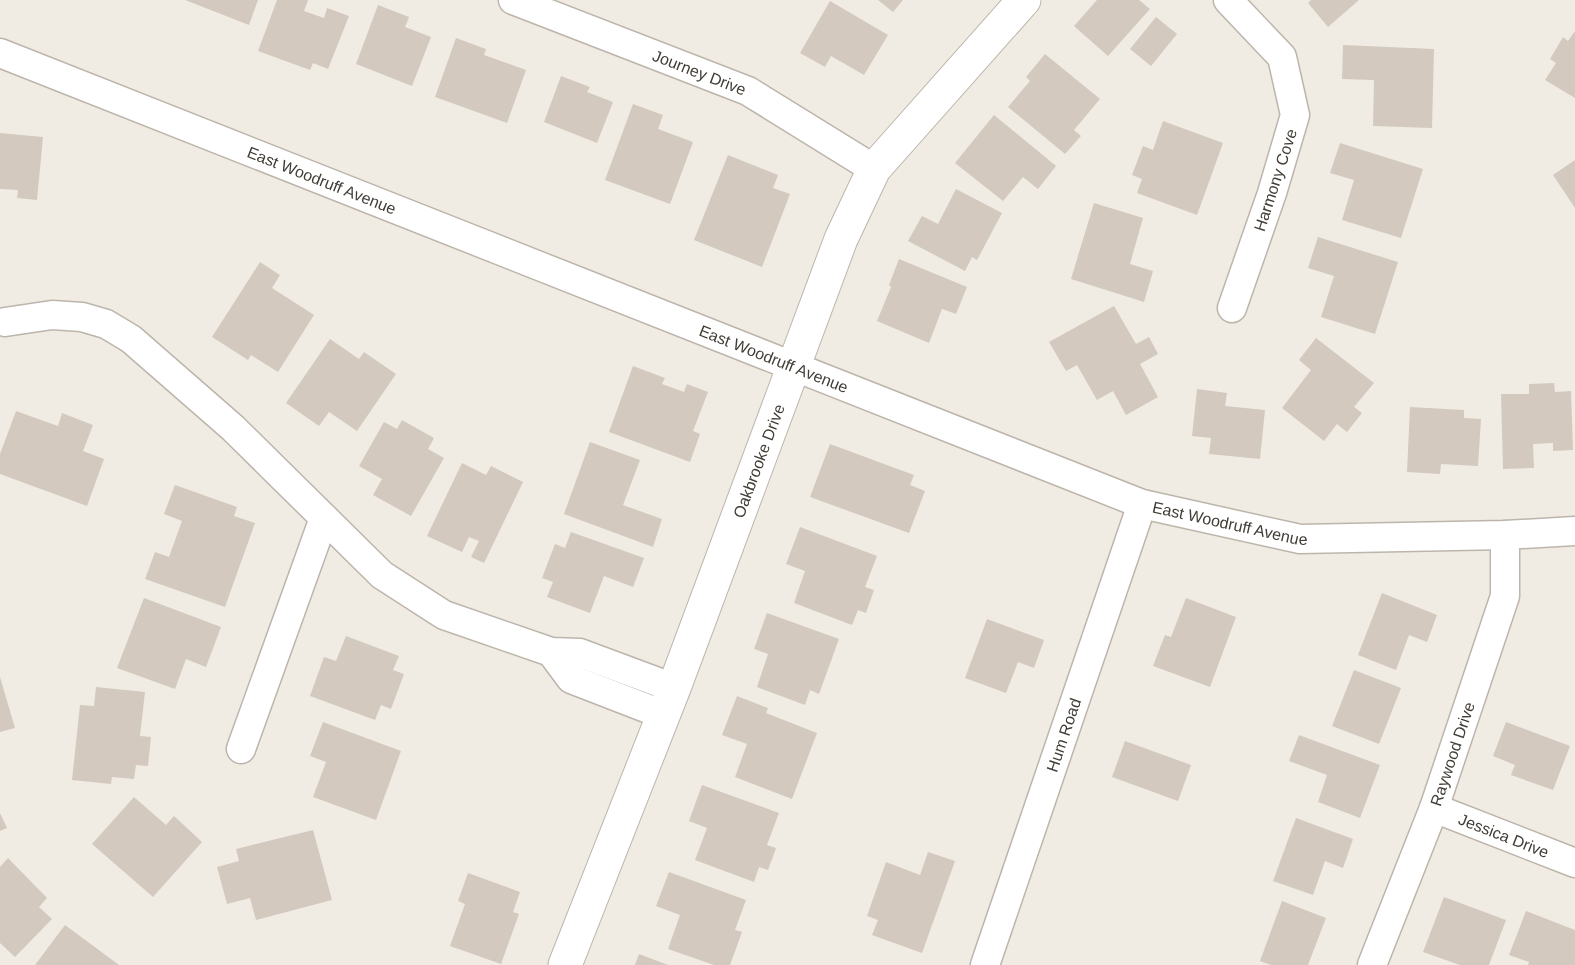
<svg xmlns="http://www.w3.org/2000/svg" width="1575" height="965" viewBox="0 0 1575 965" font-family="Arial,sans-serif">
  <rect width="100%" height="100%" fill="#f0ece4"/>
  <g fill="#d3c9be">
    <path d="M185 0H258L249 25Z"/>
    <path d="M277 0H308L304 11 324 18 327 8 349 16 328 69 313 63 310 70 258 51Z"/>
    <path d="M878 0H903L893 12Z"/>
    <path d="M1097 0H1139L1150 9 1108 56 1074 26Z"/>
    <path d="M1311 0H1359L1328 27 1308 3Z"/>
    <path d="M830 1 888 35 864 75 831 56 825 67 800 53Z"/>
    <path d="M378 5 409 17 405 27 431 37 412 86 356 64Z"/>
    <path d="M1156 17 1177 34 1151 66 1130 49Z"/>
    <path d="M1575 31V98L1545 80 1556 63 1550 59 1563 37 1568 41Z"/>
    <path d="M456 38 486 49 484 55 526 70 507 123 435 97Z"/>
    <path d="M1343 45 1434 49 1432 128 1373 126 1374 80 1342 79Z"/>
    <path d="M1045 54 1100 99 1074 130 1081 136 1065 154 1008 107 1030 81 1026 77Z"/>
    <path d="M561 76 590 87 587 92 613 102 597 143 544 122Z"/>
    <path d="M633 104 663 115 658 129 693 142 670 204 605 180Z"/>
    <path d="M994 115 1056 166 1038 189 1023 177 1003 201 955 163Z"/>
    <path d="M1163 121 1223 143 1197 215 1137 193 1142 179 1132 175 1143 146 1153 150Z"/>
    <path d="M0 133 43 137 37 200 17 198 18 190 0 189Z"/>
    <path d="M1340 143 1423 169 1401 238 1342 220 1354 180 1330 173Z"/>
    <path d="M728 155 778 175 773 188 790 194 762 267 694 240Z"/>
    <path d="M1575 160V208L1553 175Z"/>
    <path d="M956 189 1002 213 977 260 972 257 965 271 908 241 922 216 938 224Z"/>
    <path d="M1094 203 1143 218 1130 264 1153 271 1144 302 1071 279Z"/>
    <path d="M1318 237 1398 262 1375 334 1321 317 1334 276 1308 268Z"/>
    <path d="M899 259 967 287 956 314 942 309 929 343 877 321 891 287 889 285Z"/>
    <path d="M260 262 280 275 272 288 314 315 278 372 251 355 248 360 212 337Z"/>
    <path d="M1114 306 1136 344 1149 337 1158 354 1140 364 1158 397 1126 415 1113 391 1097 400 1077 365 1066 371 1049 342Z"/>
    <path d="M1316 338 1374 383 1354 407 1362 413 1347 432 1337 424 1324 441 1282 408 1311 370 1299 360Z"/>
    <path d="M330 339 359 359 364 352 396 374 357 431 329 412 319 426 286 403Z"/>
    <path d="M633 366 665 378 662 384 684 392 687 384 708 392 693 431 700 434 690 462 609 432Z"/>
    <path d="M1554 383 1555 392 1571 391 1573 450 1553 451V443L1533 444 1534 468 1503 469 1501 394H1529V384Z"/>
    <path d="M1197 389 1227 393 1225 406 1265 410 1260 459 1209 454 1211 438 1192 436Z"/>
    <path d="M1410 407 1464 410V418L1481 419 1478 466 1441 464 1440 474 1407 472Z"/>
    <path d="M16 411 58 426 62 413 93 425 83 451 104 459 87 506 0 474V454Z"/>
    <path d="M402 420 434 438 428 449 444 458 411 516 373 495 382 479 359 466 384 422 397 429Z"/>
    <path d="M590 442 640 460 623 505 662 519 653 547 564 514Z"/>
    <path d="M830 444 914 475 910 485 925 491 909 533 810 497Z"/>
    <path d="M462 463 486 475 491 466 523 482 484 563 471 557 479 541 469 537 462 552 427 536Z"/>
    <path d="M175 485 237 507 234 516 255 523 225 607 145 579 155 552 169 557 182 521 164 514Z"/>
    <path d="M800 527 877 556 865 587 874 590 866 613 858 610 852 625 794 603 805 571 786 564Z"/>
    <path d="M571 532 644 558 633 587 604 576 590 613 547 597 553 582 542 578 555 544 565 548Z"/>
    <path d="M1382 593 1437 615 1427 642 1409 635 1396 670 1358 655Z"/>
    <path d="M144 598 221 627 206 667 186 659 175 689 117 668Z"/>
    <path d="M1186 598 1236 617 1210 687 1153 666 1165 635 1171 637Z"/>
    <path d="M767 613 839 639 819 694 810 690 805 705 757 687 768 654 754 649Z"/>
    <path d="M987 619 1044 640 1034 668 1018 662 1006 693 965 678Z"/>
    <path d="M346 636 399 656 393 670 404 674 391 709 381 705 375 720 310 696 324 657 336 661Z"/>
    <path d="M1354 670 1401 688 1379 744 1332 726Z"/>
    <path d="M0 677 15 728 0 732Z"/>
    <path d="M96 687 145 692 140 736 151 737 148 766 136 765 134 779 112 777 111 784 72 780 80 705 94 706Z"/>
    <path d="M737 696 768 708 766 713 817 733 792 799 735 777 747 744 722 735Z"/>
    <path d="M323 722 401 751 376 820 313 797 326 762 310 756Z"/>
    <path d="M1506 722 1570 746 1553 790 1511 775 1515 765 1493 756Z"/>
    <path d="M1299 735 1380 765 1360 818 1318 802 1327 775 1289 761Z"/>
    <path d="M1125 741 1191 765 1178 801 1112 777Z"/>
    <path d="M702 785 779 813 767 845 776 848 768 870 759 867 754 882 695 860 707 828 689 821Z"/>
    <path d="M134 797 166 825 174 816 202 842 153 897 92 844Z"/>
    <path d="M0 813 7 828 0 831Z"/>
    <path d="M1296 818 1353 839 1343 868 1325 861 1313 895 1273 881Z"/>
    <path d="M313 830 332 900 256 920 250 898 227 904 217 867 239 861 236 849Z"/>
    <path d="M928 852 955 861 922 953 872 935 878 920 867 916 886 862 920 875Z"/>
    <path d="M8 858 47 898 39 907 52 919 15 957 0 943V867Z"/>
    <path d="M669 872 746 900 735 930 742 932 730 965H714L668 949 680 915 656 906Z"/>
    <path d="M468 873 520 892 513 912 519 914 501 964 450 946 465 904 458 901Z"/>
    <path d="M1444 897 1506 920 1489 965H1460L1423 952Z"/>
    <path d="M1282 901 1326 918 1308 965H1271L1260 961Z"/>
    <path d="M1526 911 1575 930V965H1528L1529 962 1509 955Z"/>
    <path d="M65 925 119 965H35Z"/>
    <path d="M639 954 668 965H635Z"/>
  </g>
  <g fill="none" stroke-linecap="round" stroke-linejoin="round">
    <g stroke="#bdb5ab" stroke-width="31">
      <g id="minor">
        <path id="s1" d="M513 0 748 91 874 169"/>
        <path d="M1228 0 1282 57 1295 115 1272 193 1232 308"/>
        <path id="s2" d="M0 53 1142 504 1300 539 1505 535 1575 531"/>
        <path d="M5 322 52 315 82 317 106 324 131 339 233 428 382 575 444 615 551 652 580 653 674 688"/>
        <path d="M551 652 571 679 664 715"/>
        <path d="M241 749 324 518"/>
        <path id="s3" d="M1434 808 1575 863"/>
        <path id="s4" d="M985 965 1142 504"/>
        <path id="s5" d="M1372 965 1434 808 1505 596V535"/>
      </g>
    </g>
    <g stroke="#bdb5ab" stroke-width="35">
      <g id="tertiary">
        <path id="s6" d="M565 965 674 688 841 239 874 169 1024 0"/>
      </g>
    </g>
    <use href="#minor" stroke="#fff" stroke-width="28"/>
    <use href="#tertiary" stroke="#fff" stroke-width="33"/>
  </g>
  <g text-anchor="middle" stroke-width="6" stroke-linejoin="round" paint-order="stroke">
    <g font-size="16" fill="#413c35" stroke="#fff">
      <text dy="6" stroke="none"><textPath href="#s1" startOffset="200">Journey Drive</textPath></text>
      <text dy="6" stroke="none"><textPath href="#s2" startOffset="346">East Woodruff Avenue</textPath></text>
      <text transform="translate(1275 180) rotate(-72)" y="6">Harmony Cove</text>
      <text dy="6" stroke="none"><textPath href="#s2" startOffset="832">East Woodruff Avenue</textPath></text>
      <text dy="6" stroke="none"><textPath href="#s6" startOffset="540">Oakbrooke Drive</textPath></text>
      <text dy="6" stroke="none"><textPath href="#s2" startOffset="1318">East Woodruff Avenue</textPath></text>
      <text dy="6" stroke="none"><textPath href="#s4" startOffset="243">Hum Road</textPath></text>
      <text dy="6" stroke="none"><textPath href="#s5" startOffset="226">Raywood Drive</textPath></text>
      <text dy="6" stroke="none"><textPath href="#s3" startOffset="75">Jessica Drive</textPath></text>
    </g>
  </g>
</svg>
